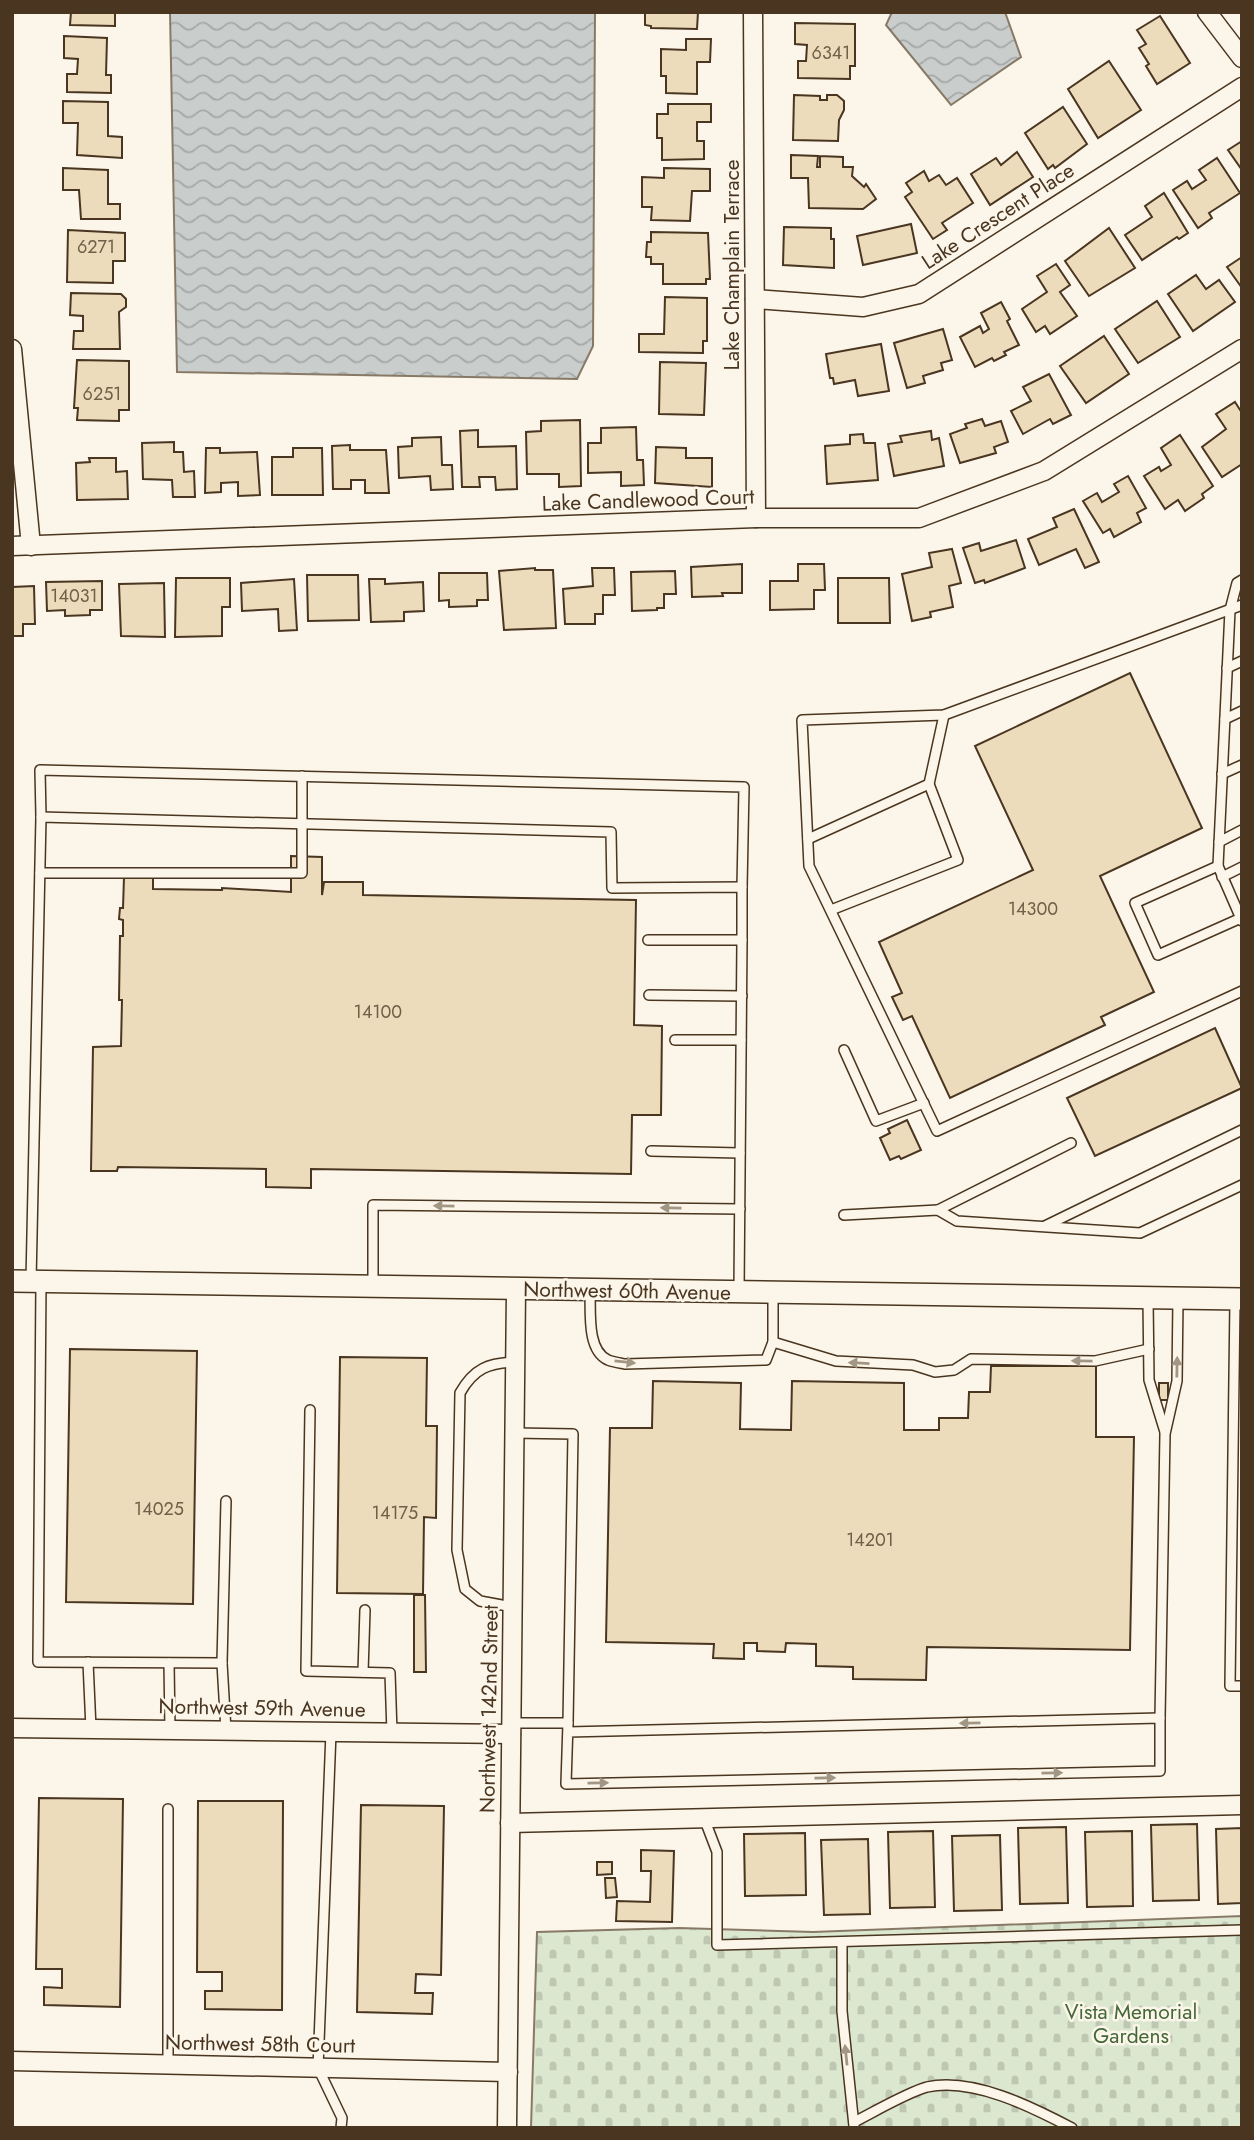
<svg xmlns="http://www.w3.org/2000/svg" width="1254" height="2140" viewBox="0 0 1254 2140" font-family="Jost,sans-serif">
  <defs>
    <pattern id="cemetery-stones" width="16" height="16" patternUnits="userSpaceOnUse" patternTransform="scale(1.75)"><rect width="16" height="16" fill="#dce7d0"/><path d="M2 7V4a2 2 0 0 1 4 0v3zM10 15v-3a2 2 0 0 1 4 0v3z" fill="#bec7b2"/></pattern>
    <pattern id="water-waves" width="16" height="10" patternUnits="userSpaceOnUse" patternTransform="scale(1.75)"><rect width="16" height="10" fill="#c9cecd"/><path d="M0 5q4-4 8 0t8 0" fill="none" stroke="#a5a8a6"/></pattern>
  </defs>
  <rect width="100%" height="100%" fill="#fbf6e9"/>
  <path fill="url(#cemetery-stones)" stroke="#887966" stroke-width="2" d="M1242 1916V2128H531L537 1932 679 1928 813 1932Z"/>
  <g fill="url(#water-waves)" stroke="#887966" stroke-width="2">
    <path d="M170 12H595L593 346 577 379 177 372Z"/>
    <path d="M892 12H1005L1021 57 951 105 886 25Z"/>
  </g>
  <g fill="#ecdcbc" stroke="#4a3520" stroke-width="2">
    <path d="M71 12H115V26L70 25Z"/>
    <path d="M645 12H698L697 29 651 28V26L645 25Z"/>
    <path d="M1160 16 1190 63 1157 84 1146 66 1149 64 1139 48 1146 44 1137 30Z"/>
    <path d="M795 23 855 24V66H850V79L798 78V61H806L807 45 795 44Z"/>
    <path d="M64 36 107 38 106 75H111V93L67 92V74H77L78 59 64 58Z"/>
    <path d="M686 39H711L710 62H697V94L666 93V76H661V49L686 50Z"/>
    <path d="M1109 61 1141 110 1098 138 1068 89Z"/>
    <path d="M794 95 820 96V100H827V95H837L844 101V110L839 120 838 141 793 140Z"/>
    <path d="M63 101 108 102V136L122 137V158L77 155 78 123H63Z"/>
    <path d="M668 104H711V122H697V141H704V159L662 160V138H657V114H668Z"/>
    <path d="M1063 107 1087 144 1055 168 1053 165 1048 169 1025 133Z"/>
    <path d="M1242 141V170L1228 150Z"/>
    <path d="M1017 152 1033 177 990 205 971 174 996 158 1001 165Z"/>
    <path d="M791 155 818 156 817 167H820V156L843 157V167H853L852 176 864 187 866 184 876 199 863 209 809 208 808 178H791Z"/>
    <path d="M1217 158 1240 193 1209 213 1212 218 1198 228 1173 190 1187 181 1192 189 1206 180 1199 170Z"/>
    <path d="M63 168 108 170V204H120V219H81L79 190H63Z"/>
    <path d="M664 168 710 169V191H692L690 221 651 220 652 207H642V177L664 178Z"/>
    <path d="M924 171 929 181 939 175 946 185 957 178 973 203 942 223 947 230 933 239 905 197 912 192 906 183Z"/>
    <path d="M1164 193 1188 233 1179 239 1177 237 1142 260 1125 235 1152 217 1145 206Z"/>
    <path d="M911 224 917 253 863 265 857 236Z"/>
    <path d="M784 227 831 228V239H834V268L783 265Z"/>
    <path d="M1109 228 1135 268 1089 296 1065 261Z"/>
    <path d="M68 230 125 233V261H113V283L67 282Z"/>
    <path d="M651 232 708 233 710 279H706V284H663V264H651V257H646L647 242H651Z"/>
    <path d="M1242 257V288L1227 267Z"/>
    <path d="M1056 264 1070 285 1060 292 1077 316 1050 334 1045 326 1036 332 1022 309 1047 292 1037 276Z"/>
    <path d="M1196 275 1206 289 1219 280 1235 302 1193 331 1168 294Z"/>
    <path d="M71 293 121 294 126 299V307L119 312 120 349H73L74 331H83V316L70 315Z"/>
    <path d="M665 297 707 298V341H703V353L639 352V334H664Z"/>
    <path d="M1157 301 1180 337 1138 363 1115 329Z"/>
    <path d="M1001 302 1010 319 1007 321 1019 345 1004 352 1006 355 994 361 992 358 975 367 960 337 980 326 983 333 989 329 981 313Z"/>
    <path d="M943 329 952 360 941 363 943 370 923 376 925 383 907 388 894 343Z"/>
    <path d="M1104 336 1129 374 1086 403 1060 366Z"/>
    <path d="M881 344 889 391 858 396 855 380 834 384 833 378H830L826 354Z"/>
    <path d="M77 360 129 361V410H119V421L77 420 78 408H74Z"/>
    <path d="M660 362 706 363 704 415 659 414Z"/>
    <path d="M1049 374 1071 415 1053 424 1050 419 1023 434 1011 411 1031 401 1023 387Z"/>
    <path d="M1235 402 1242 413V464L1222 477 1202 447 1226 429 1216 414Z"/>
    <path d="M982 419 985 426 1001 421 1008 442 994 447 996 453 960 463 950 434 967 428 965 424Z"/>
    <path d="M580 420 581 486 559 487V474H527L526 432 541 431V421Z"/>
    <path d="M636 427 637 460H643L644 485 621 486V472L588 473V443H601V428Z"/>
    <path d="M478 430V447L516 446 517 489 496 490 495 477H479L480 487H462L460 431Z"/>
    <path d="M931 431 932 440 939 438 944 466 894 476 888 444 902 442 900 436Z"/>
    <path d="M863 434 864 443H875L878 480 827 484 825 446 850 444V435Z"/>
    <path d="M1180 435 1213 486 1202 494 1204 498 1185 511 1178 500 1165 509 1144 476 1159 467 1161 471 1171 465 1161 448Z"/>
    <path d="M441 437 442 465H452L453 489 431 490 430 476 399 478 398 447 412 446V438Z"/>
    <path d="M174 442V452H183L184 472 194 471 195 497H173L172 480 143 479 142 443Z"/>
    <path d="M350 445V450H386L389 493H365V480H351V489H333L332 446Z"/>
    <path d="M656 447 686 448V458H712V487L655 483Z"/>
    <path d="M206 448H220V453L257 452 260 495 238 496V482L221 483V492L205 493Z"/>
    <path d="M293 448H322L323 495H272V457H293Z"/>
    <path d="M89 458H116V472L127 471 128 499 77 500 76 463 90 462Z"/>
    <path d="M1128 476 1146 508 1137 513 1141 522 1114 537 1110 529 1103 533 1083 501 1097 493 1102 502 1119 492 1114 484Z"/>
    <path d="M1074 509 1099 562 1085 568 1076 549 1039 565 1028 539 1057 527 1053 518Z"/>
    <path d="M1016 540 1025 568 985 583 984 580 975 583 963 548 979 543 981 551Z"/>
    <path d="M952 549 961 583 949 586 953 607 930 612 931 617 912 621 902 574 932 567 929 553Z"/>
    <path d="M742 564V593H722L723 596 692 597 691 567Z"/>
    <path d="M798 564H824L825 590H814V609L770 610V581H798Z"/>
    <path d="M535 568V570H553L556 628 504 630 499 571Z"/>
    <path d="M592 568H614L615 595H603V614H595V624H565L563 589 593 586Z"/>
    <path d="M675 571 676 594H664V608H657V610L632 611 631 572Z"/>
    <path d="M439 573H487L488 600H477V606L449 607V600L439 601Z"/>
    <path d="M307 575H358L359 620 308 621Z"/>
    <path d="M176 578H230V607H222V636L175 637Z"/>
    <path d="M838 578H889L890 623H838Z"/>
    <path d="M294 579 297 630 279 631 278 609 242 611 241 583Z"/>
    <path d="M369 579H385V584L423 582 424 611 404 612V621L371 622Z"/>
    <path d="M102 581V610H90V615L65 616V610L47 611 46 582Z"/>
    <path d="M164 583 165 637 121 636 119 584Z"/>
    <path d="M34 586 35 624H23V636H12V587Z"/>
    <path d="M1130 673 1202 828 1100 876 1154 992 1101 1017 1105 1025 950 1098 912 1016 903 1020 892 997 902 993 879 942 1033 870 975 746Z"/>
    <path d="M291 856 322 857V895L324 882H363V895L636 900 634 1025 662 1026 661 1115H632L631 1174 311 1169V1188L266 1187V1169L118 1167 117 1171H91L93 1047 121 1046 122 1000H119L120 936H123V920L119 919 120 908H123L124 877 153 878V889L222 890V888L291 892Z"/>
    <path d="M1215 1028 1242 1088 1095 1156 1067 1098Z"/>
    <path d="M907 1120 921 1150 901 1159 899 1156 890 1160 880 1138 890 1133 888 1129Z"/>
    <path d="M70 1349 197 1351 193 1604 66 1602Z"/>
    <path d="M340 1357 427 1358 426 1426H437L436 1518 424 1517 423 1594 337 1593Z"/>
    <path d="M991 1366H1096V1437H1134L1130 1650 927 1647 926 1680 853 1679V1667L816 1666V1644L786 1643 785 1652 757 1651V1643H744V1659L713 1658 714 1644 606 1642 610 1428H652L653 1381 741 1383 740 1429 791 1430 792 1381 904 1383V1430H939V1418H968L969 1392H990Z"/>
    <rect x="1159" y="1383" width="9" height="17"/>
    <path d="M414 1595H425L426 1672H414Z"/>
    <path d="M39 1798 123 1799 120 2007 44 2005V1987L62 1988V1969H36Z"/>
    <path d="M198 1801H283L282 2010 205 2009V1991H222V1972H197Z"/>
    <path d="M361 1805 444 1806 441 1975 416 1974 415 1993H433L432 2014 357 2012Z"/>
    <path d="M1197 1824 1199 1900 1153 1901 1151 1825Z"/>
    <path d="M1066 1827 1068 1903 1020 1904 1018 1828Z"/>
    <path d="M1242 1828V1903L1218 1904 1216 1829Z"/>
    <path d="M933 1831 935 1907 890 1908 888 1832Z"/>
    <path d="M1132 1831 1133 1906 1087 1907 1085 1832Z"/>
    <path d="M805 1833 806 1895 745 1896 744 1834Z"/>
    <path d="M1000 1835 1002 1910 954 1911 952 1836Z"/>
    <path d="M868 1839 870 1914 824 1915 821 1840Z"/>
    <path d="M641 1850 674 1851 672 1922 616 1921 617 1901 650 1902 651 1871H641Z"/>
    <path d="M597 1862H612V1874L597 1875Z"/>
    <path d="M605 1878H615L617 1897 606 1898Z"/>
  </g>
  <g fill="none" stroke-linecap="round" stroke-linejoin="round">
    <g stroke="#4a3520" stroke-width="12">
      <g id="service">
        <path d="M1242 580 1237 583 1230 610 1218 866 1242 921"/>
        <path d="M1242 605 944 715 802 720 809 866 937 1131 1242 991"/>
        <path d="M1227 668 1242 661"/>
        <path d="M1225 719 1242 711"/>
        <path d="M1222 774 1242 765"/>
        <path d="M41 817 40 770 744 787 742 887"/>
        <path d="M808 839 929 784 944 715"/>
        <path d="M1219 842 1242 830"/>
        <path d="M1218 866 1135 903 1158 955 1241 918"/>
        <path d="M40 873H302V776"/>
        <path d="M1222 877 1242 867"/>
        <path d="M831 910 958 860 929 784"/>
        <path d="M648 940H742L739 1290"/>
        <path d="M649 995 742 996"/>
        <path d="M675 1040H741"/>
        <path d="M844 1050 876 1121 924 1103"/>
        <path d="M651 1151 740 1153"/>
        <path d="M938 1210 1071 1143"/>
        <path d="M844 1215 938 1210 957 1221 1140 1233 1242 1185"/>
        <path d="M1045 1226 1242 1130"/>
        <path d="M31 1281 41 817 611 832 612 888 742 887V940"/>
        <path d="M41 1282 38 1662 222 1663 226 1501"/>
        <path d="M373 1288V1205L740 1209"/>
        <path d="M590 1290C591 1310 586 1350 608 1360 613 1362 620 1363 625 1364L766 1360 773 1342V1293"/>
        <path d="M1148 1299 1149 1380 1165 1432"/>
        <path d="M1235 1300 1230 1686H1242"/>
        <path d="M773 1342 836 1361 913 1365 935 1372 954 1370 971 1359 1095 1361 1149 1349"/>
        <path d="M310 1410 306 1671 390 1673 392 1733"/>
        <path d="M513 1607 480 1601 465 1589 457 1550 460 1393C474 1368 489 1363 515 1362"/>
        <path d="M88 1662 91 1729"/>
        <path d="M169 1663 170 1730"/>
        <path d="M222 1663 226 1731"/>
        <path d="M363 1672 365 1610"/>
        <path d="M1160 1718 1165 1434 1177 1381 1178 1299"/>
        <path d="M511 1723H568L573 1434 514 1433"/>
        <path d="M331 1732 318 2068 342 2118 341 2128"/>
        <path d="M568 1732 1160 1718V1771L566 1784 568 1723"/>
        <path d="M704 1818 717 1852V1945L1242 1930"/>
        <path d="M842 1942V2011L854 2126"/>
        <path d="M168 2065V1809"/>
        <path d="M854 2122C872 2113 908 2092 927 2087 973 2077 1032 2107 1072 2128"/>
      </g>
    </g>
    <g stroke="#4a3520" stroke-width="21">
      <g id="minor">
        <path d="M753 12 756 518"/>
        <path d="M1207 12 1242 58"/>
        <path d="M755 299 863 307 919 294 1242 87"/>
        <path d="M12 349 31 546"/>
        <path d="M12 546 756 518H919L1044 471 1242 349"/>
        <path d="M12 1728 511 1734"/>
        <path d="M510 1823 1242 1805"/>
        <path d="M12 2061 508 2072"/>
        <path d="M507 2128 516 1290"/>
      </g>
    </g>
    <g stroke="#4a3520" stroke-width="24">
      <path id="tertiary" d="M12 1281 1242 1299"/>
    </g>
    <use href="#service" stroke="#fbf6e9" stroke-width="9"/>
    <use href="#minor" stroke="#fbf6e9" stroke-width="18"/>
    <use href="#tertiary" stroke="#fbf6e9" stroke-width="21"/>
  </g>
  <defs><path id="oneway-solid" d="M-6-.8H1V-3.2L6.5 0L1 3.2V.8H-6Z" transform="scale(1.75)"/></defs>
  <g fill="#a29684">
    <use href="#oneway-solid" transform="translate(444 1206) rotate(-179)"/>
    <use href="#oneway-solid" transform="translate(671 1208) rotate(-179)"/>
    <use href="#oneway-solid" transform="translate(1082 1361) rotate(-179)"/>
    <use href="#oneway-solid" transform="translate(625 1362) rotate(6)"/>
    <use href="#oneway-solid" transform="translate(859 1363) rotate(-177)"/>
    <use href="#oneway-solid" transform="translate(1177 1367) rotate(-89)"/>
    <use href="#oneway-solid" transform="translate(970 1723) rotate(179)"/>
    <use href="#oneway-solid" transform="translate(1052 1773) rotate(-1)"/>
    <use href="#oneway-solid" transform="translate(825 1778) rotate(-1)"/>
    <use href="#oneway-solid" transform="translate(598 1783) rotate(-1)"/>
    <use href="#oneway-solid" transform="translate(846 2055) rotate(-96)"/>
  </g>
  <g text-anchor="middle" stroke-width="5" stroke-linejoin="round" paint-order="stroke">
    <g font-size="18" fill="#725f47">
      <text x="831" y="59">6341</text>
      <text x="96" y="253">6271</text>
      <text x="102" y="400">6251</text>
      <text x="74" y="602">14031</text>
      <text x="1033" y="915">14300</text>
      <text x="378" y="1018">14100</text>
      <text x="159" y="1515">14025</text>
      <text x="395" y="1519">14175</text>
      <text x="870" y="1546">14201</text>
    </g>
    <g font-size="21" fill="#4a3520" stroke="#fbf6e9">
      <text transform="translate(998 216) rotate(-33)" y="7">Lake Crescent Place</text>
      <text transform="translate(732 265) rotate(-90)" y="7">Lake Champlain Terrace</text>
      <text transform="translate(648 500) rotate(-2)" y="7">Lake Candlewood Court</text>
      <text transform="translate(627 1291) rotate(1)" y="7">Northwest 60th Avenue</text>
      <text transform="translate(262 1708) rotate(1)" y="7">Northwest 59th Avenue</text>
      <text transform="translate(489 1709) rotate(-89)" y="7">Northwest 142nd Street</text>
      <text transform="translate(260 2044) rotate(1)" y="7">Northwest 58th Court</text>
    </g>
    <g font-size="21" fill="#436837" stroke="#fbf6e9">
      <text x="1131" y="2019">Vista Memorial<tspan x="1131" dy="24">Gardens</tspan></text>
    </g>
  </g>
  <rect width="1254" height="2140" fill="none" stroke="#4a3520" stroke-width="28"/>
</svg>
